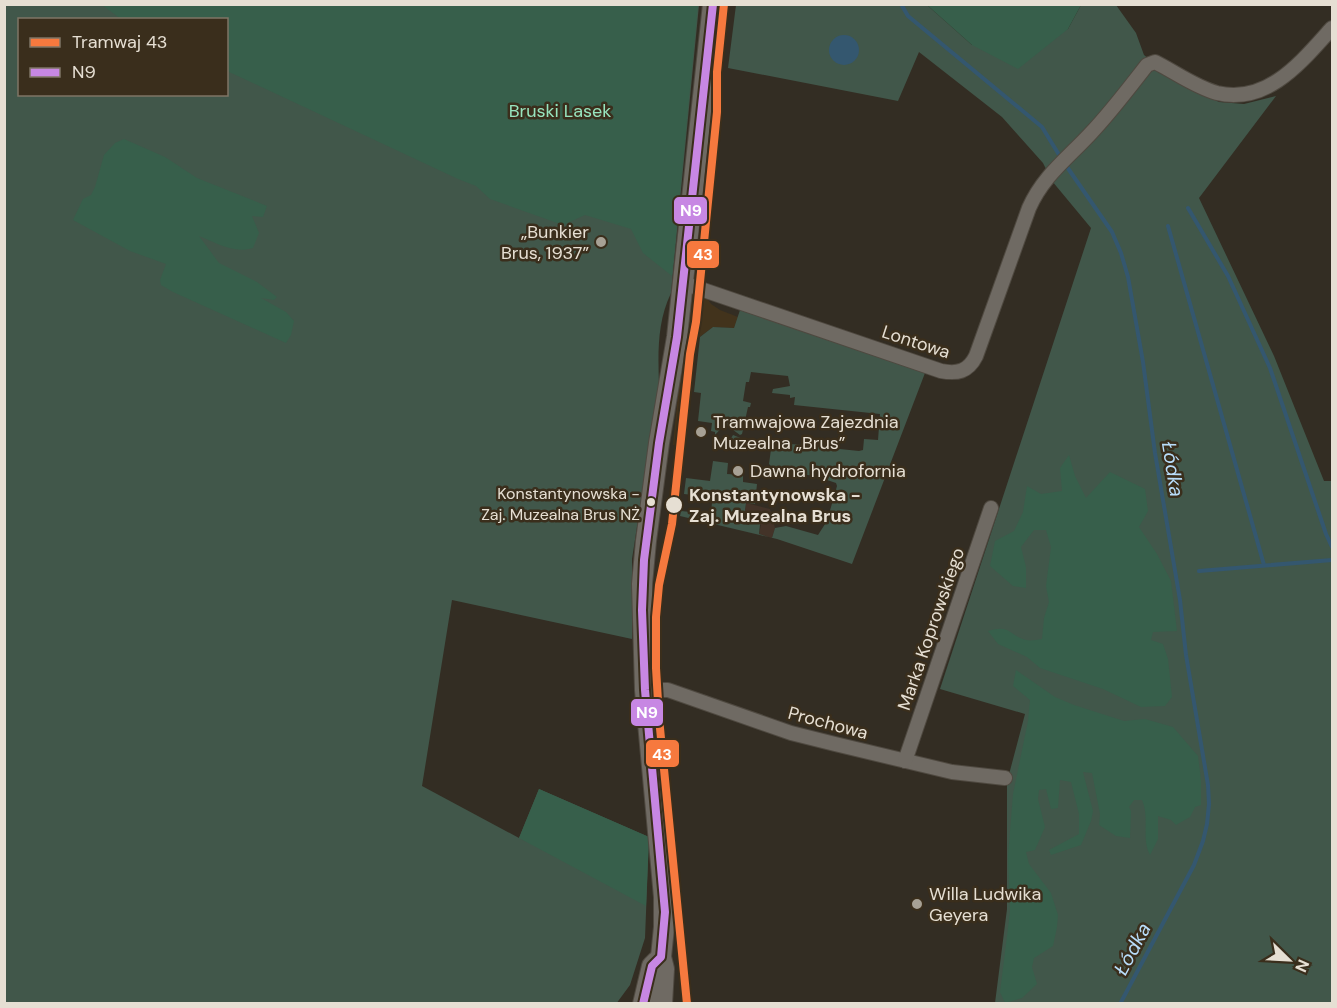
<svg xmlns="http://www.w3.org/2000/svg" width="1337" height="1008" viewBox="0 0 1337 1008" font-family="'DM Sans',sans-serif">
  <rect width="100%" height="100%" fill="#332d23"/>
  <path fill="#42331c" d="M694 274 699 275 701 289 711 304 720 310 738 317 734 328 713 327 697 339 694 362 691 360 682 446 673 445 689 285 693 286Z"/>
  <path fill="#433328" d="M746 503 770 509 775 528 772 538 759 534 761 525 743 524Z"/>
  <g fill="#41574a" fill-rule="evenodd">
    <path d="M5 5H699L671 293C657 322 658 354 659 385L632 559V639L452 600 422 786 519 838 539 789 649 837 645 938 630 985 616 1004H5ZM20 20H226V94H20Z"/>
    <path d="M736 5H927L972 45 1068 29 1081 5H1116L1136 33 1144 55 1171 76 1195 90 1219 102 1244 104 1276 96 1199 198 1274 356 1324 481H1332V1003H995L1007 909V782L1025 714 940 689 1091 228 1052 181 1043 163 1002 117 919 52 898 101 728 68Z"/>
    <path d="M740 310 925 373 852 564 777 539 680 516 681 511 700 513 699 519 706 520 707 514H711L713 491 694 489 693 495 684 494 686 478 710 481 713 461 728 463 727 474 743 475V482L757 484 755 504 746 503 743 524 749 525 751 514 761 515 759 534 772 538 775 528 786 526 818 535 827 521 837 486 836 483 815 476 778 471 776 468H773L769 464 772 442 859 451 863 450 864 439 878 440 880 414 794 405 795 397 790 398V395L772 393 773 389 790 386 788 376 751 372 749 382H746L743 401 751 403 750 407H748L742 434 740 435 725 424 715 435V432L711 431 712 423 698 421 701 393 694 392 700 337 713 327 734 328Z"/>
    <path d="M733 435 763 447 727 445Z"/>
  </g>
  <g fill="#375f4b">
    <path d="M102 5H698L672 276 643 253 631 229 585 215 563 225 490 199 476 186 458 179 227 71 226 20 121 19Z"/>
    <path d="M927 5H1081L1068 29 1018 69 972 45Z"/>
    <path d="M124 139 165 157 197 178 267 206 263 217 252 216 259 233 253 248C233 254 217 243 199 236L219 263 257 282 277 297 274 300 261 298 286 312 294 321 291 335 286 343 173 292 161 285 160 280 166 264 130 251 73 220 83 199 91 195 95 187 104 155 115 143Z"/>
    <path d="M1069 455 1075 476 1086 498 1110 472 1145 489 1148 511 1139 527 1157 554 1171 581 1177 631 1153 632 1151 640 1163 644 1168 659 1172 697 1165 706 1141 707 1103 689 1040 668 1027 657 998 644 988 631C1011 624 1008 635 1026 640 1030 641 1037 640 1042 639L1044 618 1049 602 1046 586 1051 547 1046 530H1034L1021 547 1026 567V588L1013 586 990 566 995 541 1014 531 1023 512 1027 486 1041 494 1062 491 1060 468Z"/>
    <path d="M1016 670 1055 697 1074 705 1124 721 1145 719 1173 727 1198 756 1201 780V805L1195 807 1190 817 1176 825 1171 820 1158 816V839L1150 855C1141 838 1150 818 1142 800H1134L1129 807 1131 811 1130 838 1116 836 1099 825 1100 814 1092 773 1083 772 1093 811 1091 821 1081 845 1051 855 1049 850 1079 834V814L1071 782 1060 780 1058 808 1051 809 1046 789 1039 790 1038 799 1045 827 1035 850 1026 852 1029 864 1051 893 1058 915 1057 927 1053 946 1034 958 1032 967 1037 984 1022 998 1005 1003 1000 992 1010 912 1008 856 1013 794 1028 721 1030 700 1013 686Z"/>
    <path d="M539 789 649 837 646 906 519 838Z"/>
  </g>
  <circle fill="#34576f" cx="844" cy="50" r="15"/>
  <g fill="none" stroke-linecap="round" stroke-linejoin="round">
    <g stroke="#34576f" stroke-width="4">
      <path d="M901 4 908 16 1042 127 1061 158"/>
      <path d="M1065 164 1112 232 1121 253 1128 277 1143 362 1155 453 1180 600 1186 655 1208 785 1209 804 1207 824 1203 841 1194 865 1120 1004"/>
      <path d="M1188 208 1228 276 1270 368 1326 534 1332 547"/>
      <path d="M1168 226 1264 565"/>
      <path d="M1199 571 1332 560"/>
    </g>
    <g stroke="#4f4940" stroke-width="16">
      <g id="minor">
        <path d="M683 283 941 371C957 374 968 372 976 356L1029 208C1043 176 1068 158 1091 133 1111 112 1129 88 1147 65L1155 62C1175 72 1195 87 1217 93 1268 105 1302 61 1332 28"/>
        <path d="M645 690H668L791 733 835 744 952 772 1005 778"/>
        <path d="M905 761 991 508"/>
      </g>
    </g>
    <g stroke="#4f4940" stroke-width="22">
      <g id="secondary">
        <path d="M643 1004 652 966 657 961"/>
        <path d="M662 1004 664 969 661 957 664 927V897L645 690 642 584 646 541 659 443 677 337 713 4"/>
      </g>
    </g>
    <use href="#minor" stroke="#6f6a63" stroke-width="14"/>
    <use href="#secondary" stroke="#6f6a63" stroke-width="20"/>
    <g stroke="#3a2e1c" stroke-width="12">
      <path id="bus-1" d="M643 1004 652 966 661 957 665 912 645 690 642 610 644 560 659 443 677 337 713 4"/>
    </g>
    <use href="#bus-1" stroke="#c787e3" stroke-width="8"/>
    <g stroke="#3a2e1c" stroke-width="12">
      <path id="tram-1" d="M687 1004 659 718 656 668V617L659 585 672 524 690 354 696 322 717 112V72L724 4"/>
    </g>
    <use href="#tram-1" stroke="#f6793e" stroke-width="8"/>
  </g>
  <g fill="#a7a195" stroke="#3a2e1c" stroke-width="2">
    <circle cx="601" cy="242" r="6"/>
    <circle cx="701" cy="432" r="6"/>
    <circle cx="738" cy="471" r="6"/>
    <circle cx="917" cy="904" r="6"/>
  </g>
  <g fill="#e6dfd3" stroke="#3a2e1c" stroke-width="2">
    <circle cx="651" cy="502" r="5"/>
    <circle cx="674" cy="505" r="9"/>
  </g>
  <g text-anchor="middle" stroke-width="5" stroke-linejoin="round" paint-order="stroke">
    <g font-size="16" fill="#e6dfd3" stroke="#3a2e1c" text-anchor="end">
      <text x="640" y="499">Konstantynowska -<tspan x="640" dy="21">Zaj. Muzealna Brus NŻ</tspan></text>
    </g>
    <g font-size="18" fill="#97e4be" stroke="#3a2e1c">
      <text x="560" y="117">Bruski Lasek</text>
    </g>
    <g font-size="18" fill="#e6dfd3" stroke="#3a2e1c" text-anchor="start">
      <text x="589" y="238" text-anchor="end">„Bunkier<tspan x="589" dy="21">Brus, 1937”</tspan></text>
      <text x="713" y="428">Tramwajowa Zajezdnia<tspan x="713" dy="21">Muzealna „Brus”</tspan></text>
      <text x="750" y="477">Dawna hydrofornia</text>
      <text x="929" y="900">Willa Ludwika<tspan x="929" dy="21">Geyera</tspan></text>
    </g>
    <g font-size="18" fill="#e6dfd3" stroke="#3a2e1c">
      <text transform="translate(916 342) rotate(18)" y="6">Lontowa</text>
      <text transform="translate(931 629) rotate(-71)" y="6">Marka Koprowskiego</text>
      <text transform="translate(828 723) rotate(15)" y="6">Prochowa</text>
    </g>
    <g font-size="18" font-weight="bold" fill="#e6dfd3" stroke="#3a2e1c" text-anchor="start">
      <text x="689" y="501">Konstantynowska -<tspan x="689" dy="21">Zaj. Muzealna Brus</tspan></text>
    </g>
    <g font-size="20" font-style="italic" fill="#b8ddfa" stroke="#3a2e1c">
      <text transform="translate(1173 469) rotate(81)" y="7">Łódka</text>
      <text transform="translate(1132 949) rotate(-62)" y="7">Łódka</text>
    </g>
  </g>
  <g stroke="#3a2e1c" stroke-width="2">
    <rect x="673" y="196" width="35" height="29" rx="6" fill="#c787e3"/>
    <rect x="686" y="240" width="34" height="29" rx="6" fill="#f6793e"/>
    <rect x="630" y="698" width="34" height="29" rx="6" fill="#c787e3"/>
    <rect x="645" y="739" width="35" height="29" rx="6" fill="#f6793e"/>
  </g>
  <g font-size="16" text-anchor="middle" font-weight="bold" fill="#fff">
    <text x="691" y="216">N9</text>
    <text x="703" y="260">43</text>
    <text x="647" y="718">N9</text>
    <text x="662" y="760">43</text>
  </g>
  <rect width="1337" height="1008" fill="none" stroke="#e6dfd3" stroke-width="12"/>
  <rect x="18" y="18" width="210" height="78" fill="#3a2e1c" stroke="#7f7565" stroke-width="1.5"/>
  <rect x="30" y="38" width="30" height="9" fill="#f6793e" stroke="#7f7565" stroke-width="1.5"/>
  <text x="72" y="48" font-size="18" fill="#e6dfd3">Tramwaj 43</text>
  <rect x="30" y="68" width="30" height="9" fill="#c787e3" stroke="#7f7565" stroke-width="1.5"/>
  <text x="72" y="78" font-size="18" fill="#e6dfd3">N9</text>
  <g transform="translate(1289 960) rotate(114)" stroke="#3a2e1c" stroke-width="4.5" paint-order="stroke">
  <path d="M0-4.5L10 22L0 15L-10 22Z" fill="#e6dfd3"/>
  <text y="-9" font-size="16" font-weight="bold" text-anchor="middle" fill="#e6dfd3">N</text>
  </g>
</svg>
